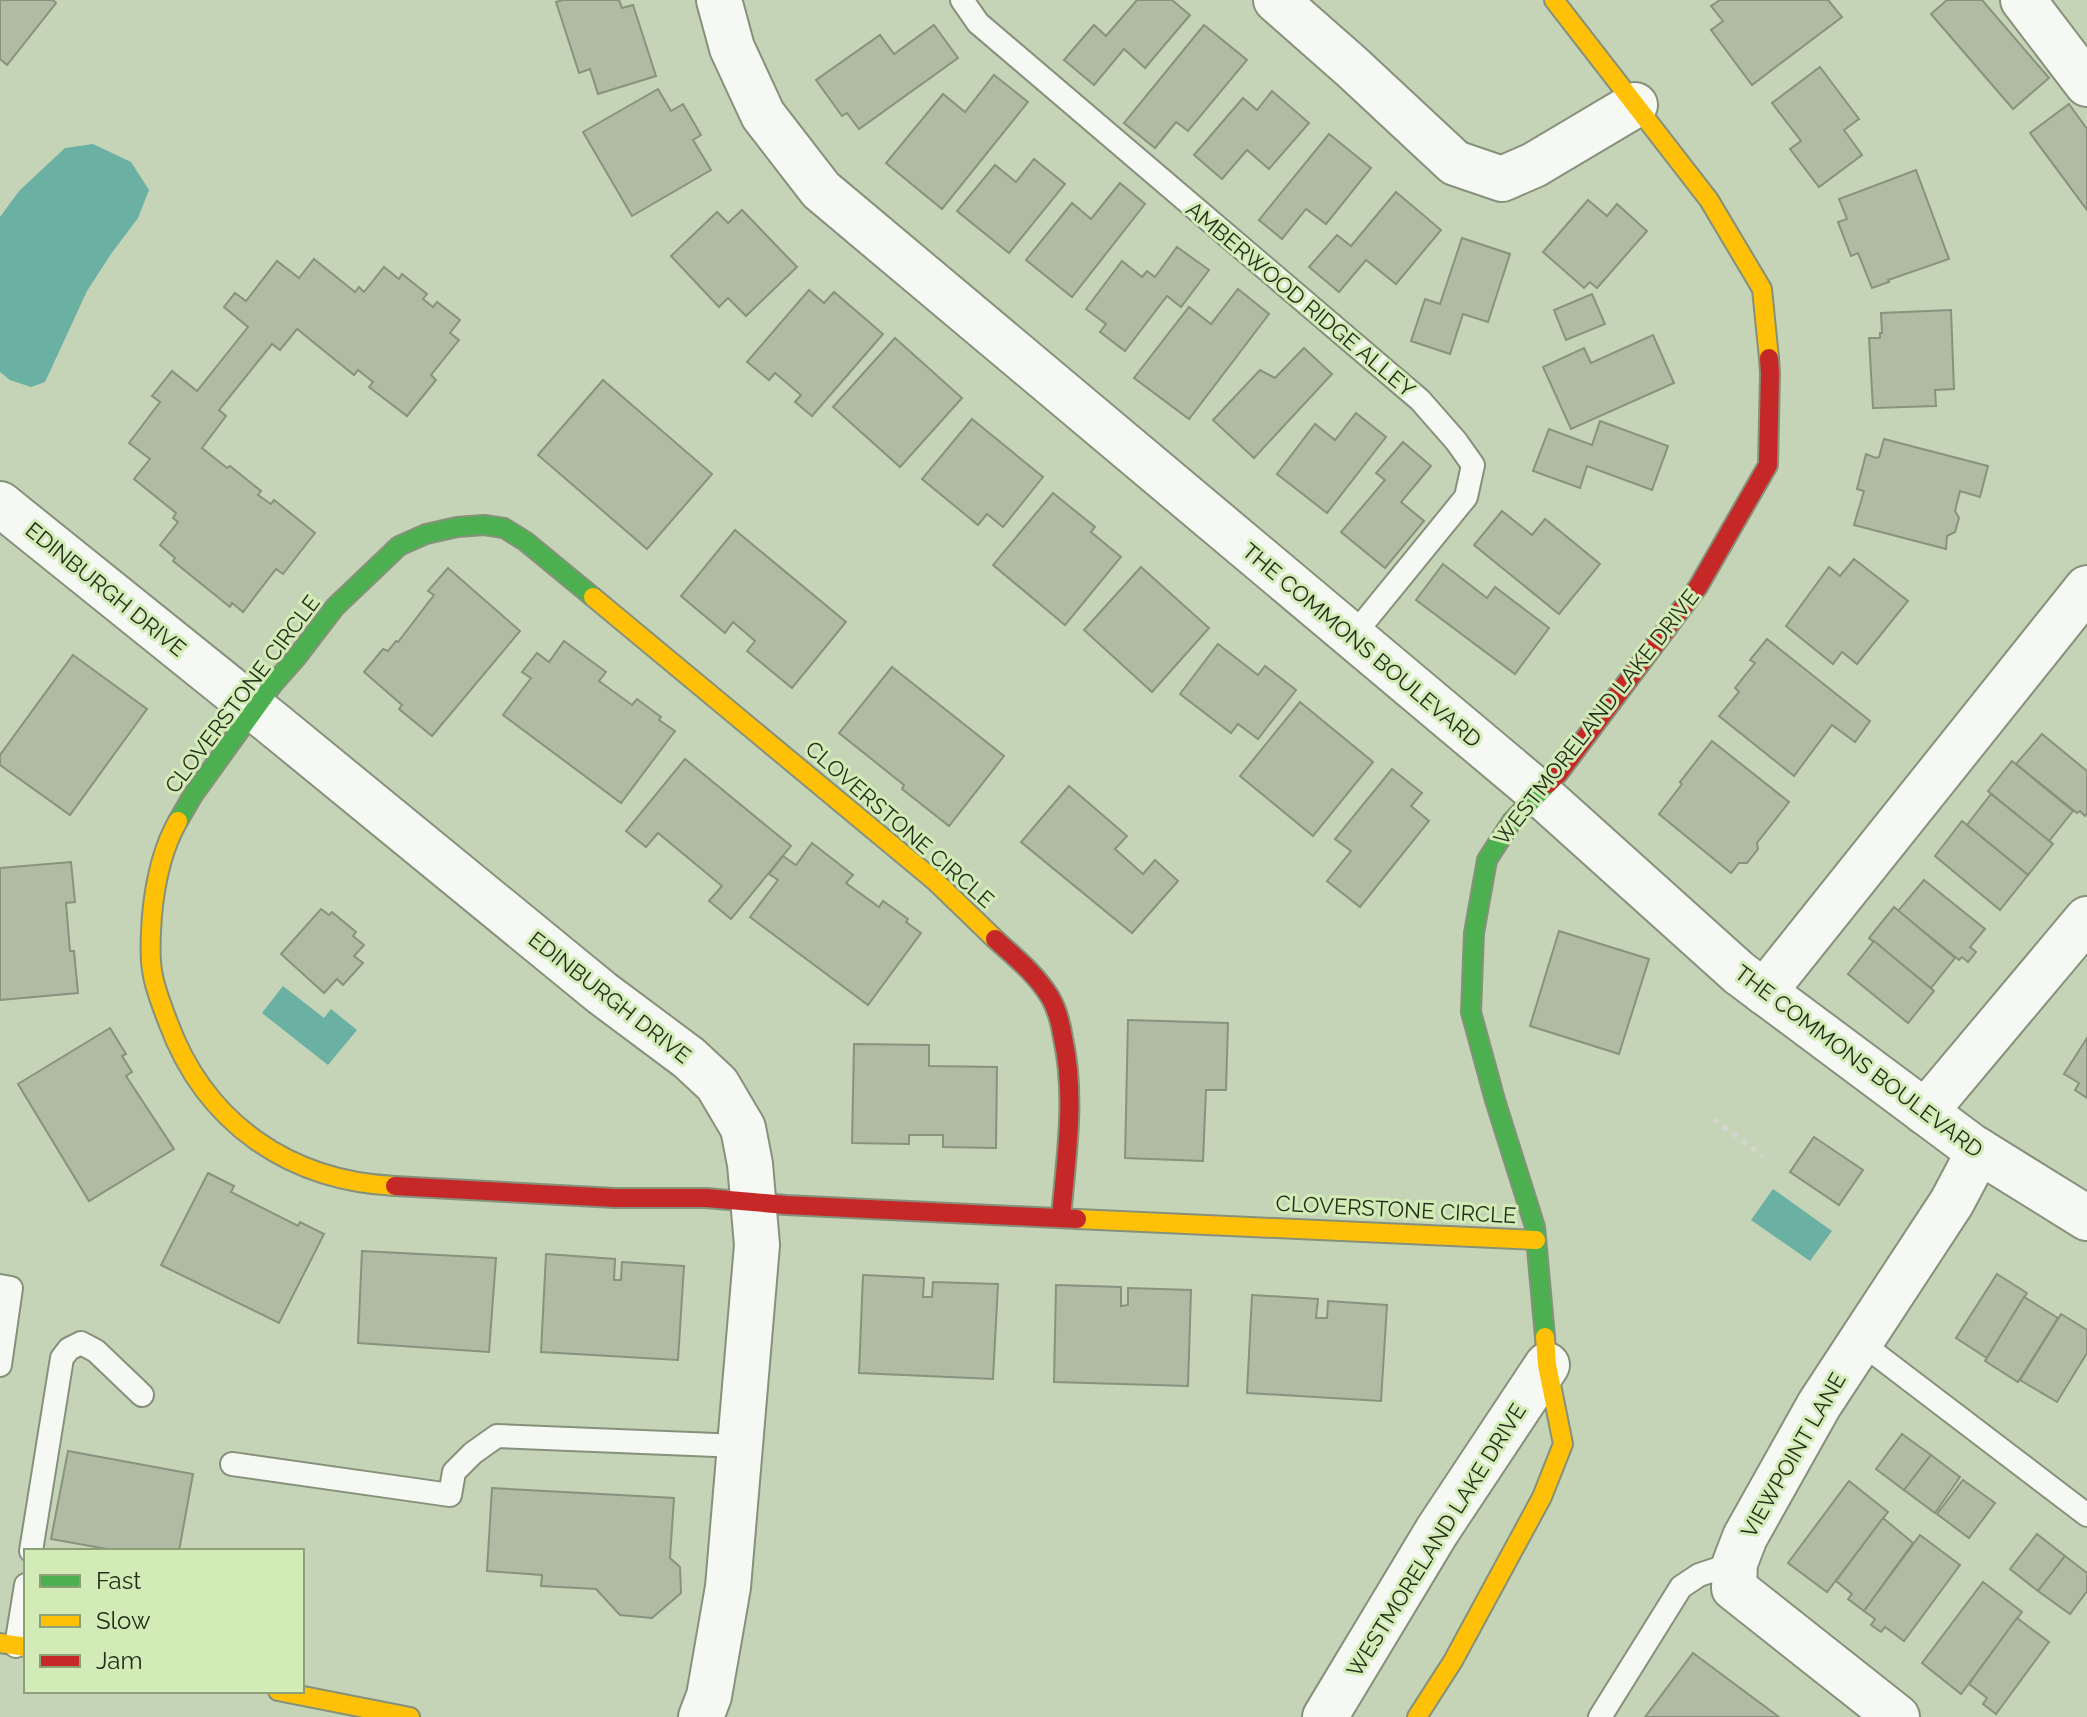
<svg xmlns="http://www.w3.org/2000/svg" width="2087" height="1717" viewBox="0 0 2087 1717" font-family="Raleway,sans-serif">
  <rect width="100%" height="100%" fill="#c5d3b6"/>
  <g fill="#6ab1a3">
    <path d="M93 144 131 162 149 190 138 218 111 254 87 291 45 382 31 387 10 380 0 372V217L19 191 65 148Z"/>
    <path d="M283 986 324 1018 331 1009 357 1030 328 1065 262 1013Z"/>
    <path d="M1773 1189 1832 1231 1810 1261 1751 1220Z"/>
  </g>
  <g fill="#b1bba4" stroke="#88927c" stroke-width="2">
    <path d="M0 0H53L56 3 7 65 0 59Z"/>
    <path d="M563 0H619L622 8 633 5 656 76 598 94 590 69 579 73 556 2Z"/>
    <path d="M1137 0H1172L1190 15 1145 68 1124 49 1094 85 1064 60 1094 25 1106 36Z"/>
    <path d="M1720 0H1828L1842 17 1752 85 1711 30 1723 21 1711 6Z"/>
    <path d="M1947 0H1982L2049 78 2013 109 1931 14Z"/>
    <path d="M934 25 958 58 859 129 847 113 842 116 816 80 880 35 894 54Z"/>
    <path d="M1204 25 1247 60 1188 131 1176 122 1155 148 1124 123Z"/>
    <path d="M1820 67 1859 119 1844 130 1862 155 1819 187 1790 149 1801 141 1772 103Z"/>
    <path d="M994 75 1028 102 942 209 886 163 943 94 965 112Z"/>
    <path d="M658 89 671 111 683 104 701 135 693 140 711 170 632 216 583 132Z"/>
    <path d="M1272 91 1309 123 1269 169 1247 150 1222 179 1194 155 1243 98 1257 110Z"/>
    <path d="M2069 104 2087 129V210L2030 133Z"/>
    <path d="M1329 134 1371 168 1326 224 1306 209 1282 239 1259 220Z"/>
    <path d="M1034 159 1065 184 1009 253 957 211 995 165 1016 182Z"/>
    <path d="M1916 170 1949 259 1888 280 1889 282 1872 288 1858 253 1851 256 1838 222 1847 219 1839 199Z"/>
    <path d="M1120 183 1145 204 1072 297 1026 260 1072 203 1091 219Z"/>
    <path d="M1396 192 1441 230 1396 284 1366 260 1339 292 1309 267 1337 235 1351 246Z"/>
    <path d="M1588 200 1607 216 1617 204 1647 231 1597 288 1590 282 1584 288 1543 252Z"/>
    <path d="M742 210 797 267 746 316 728 298 719 307 671 256 717 212 728 223Z"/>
    <path d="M1462 238 1510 254 1488 322 1463 314 1450 354 1411 341 1425 299 1440 304Z"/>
    <path d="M1177 247 1209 270 1181 307 1167 296 1125 351 1100 332 1106 324 1086 309 1122 261 1142 277 1147 271 1155 277Z"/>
    <path d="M314 259 355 292 359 287 364 292 384 267 399 279 402 274 427 294 423 299 433 307 437 302 460 320 450 333 459 340 431 375 436 380 407 416 369 387 373 382 358 370 354 375 297 329 280 350 272 344 219 410 226 416 202 448 227 468 230 466 261 491 258 495 271 504 274 500 315 533 283 574 276 569 243 612 232 603 230 607 173 561 175 558 160 545 178 522 173 518 176 513 134 479 150 459 129 443 160 402 152 396 172 371 197 391 248 327 224 307 235 293 246 301 277 261 299 278Z"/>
    <path d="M1238 289 1269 314 1189 419 1134 378 1189 307 1211 324Z"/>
    <path d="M809 290 824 303 834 292 883 334 812 416 795 402 801 395 775 373 769 380 747 362Z"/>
    <path d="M1592 294 1605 324 1566 340 1554 310Z"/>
    <path d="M1951 310 1954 389 1935 390 1936 406 1873 408 1869 338H1880V333H1882L1881 313Z"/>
    <path d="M1653 335 1674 383 1571 429 1543 367 1584 348 1591 363Z"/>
    <path d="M895 338 962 398 900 467 833 407Z"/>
    <path d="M1304 348 1332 374 1254 458 1213 420 1260 370 1275 378Z"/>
    <path d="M603 380 712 474 647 549 538 455Z"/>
    <path d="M1356 413 1386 437 1327 513 1277 474 1315 424 1335 440Z"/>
    <path d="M972 419 1043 477 1003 527 987 514 978 525 922 479Z"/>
    <path d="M1600 421 1668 446 1652 490 1587 466 1580 488 1533 471 1549 429 1592 445Z"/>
    <path d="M1884 439 1988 466 1980 497 1960 491 1955 511 1959 518 1955 532 1947 536 1946 549 1854 525 1864 491 1857 489 1866 454 1876 458 1879 457Z"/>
    <path d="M1403 442 1431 466 1401 502 1424 521 1385 568 1341 532 1385 480 1376 473Z"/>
    <path d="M1053 493 1095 527 1091 532 1121 557 1065 625 993 565Z"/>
    <path d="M1502 511 1532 535 1545 519 1600 564 1559 614 1474 545Z"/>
    <path d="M735 530 846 622 792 688 747 651 755 641 733 622 725 633 681 596Z"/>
    <path d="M1854 559 1908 601 1857 664 1842 652 1833 664 1786 626 1829 567 1840 576Z"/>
    <path d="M1443 564 1487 598 1495 587 1549 628 1515 674 1416 600Z"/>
    <path d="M1141 567 1209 628 1152 692 1084 630Z"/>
    <path d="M448 568 520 631 432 736 399 709 402 705 364 672 383 649 388 651 396 641 398 642 434 595 428 591Z"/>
    <path d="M1767 639 1870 721 1855 742 1832 725 1794 776 1719 716 1739 692 1735 688 1755 663 1750 660Z"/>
    <path d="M564 641 606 672 599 681 632 705 637 699 661 717 659 720 675 731 621 803 503 715 531 678 522 672 537 653 549 662Z"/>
    <path d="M1218 644 1258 675 1265 666 1296 690 1258 739 1238 724 1231 733 1180 694Z"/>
    <path d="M73 655 147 709 70 815 0 765V755Z"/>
    <path d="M892 667 1004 756 949 826 902 789 904 785 839 733Z"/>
    <path d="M1300 702 1373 762 1313 836 1240 776Z"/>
    <path d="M2042 734 2087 771V813L2085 816 2080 811 2077 813 2016 764Z"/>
    <path d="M1712 741 1789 802 1757 843 1758 849 1747 863H1739L1731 873 1659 814 1682 784 1680 782Z"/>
    <path d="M685 759 791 846 731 919 709 901 722 886 658 833 646 847 626 831Z"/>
    <path d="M2012 761 2073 811 2049 841 1988 791Z"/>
    <path d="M1392 769 1422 793 1411 806 1429 821 1360 907 1327 881 1351 851 1335 839Z"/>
    <path d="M1069 786 1127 836 1115 849 1143 874 1155 860 1178 881 1132 933 1021 842Z"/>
    <path d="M1991 794 2053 844 2028 875 1967 825Z"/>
    <path d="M1962 821 2028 875 2000 910 1935 856Z"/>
    <path d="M812 843 853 875 846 883 879 907 883 901 908 919 906 922 921 933 868 1005 750 917 778 880 769 874 783 856 796 865Z"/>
    <path d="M71 862 75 902 66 903 70 951H74L78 993 0 1000V868Z"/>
    <path d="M1924 880 1985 929 1970 947 1976 952 1968 962 1962 957 1959 960 1898 911Z"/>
    <path d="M1894 907 1955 958 1931 988 1869 938Z"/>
    <path d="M321 909 329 915 332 912 356 932 353 936 364 945 354 956 363 963 343 985 337 979 324 993 281 954Z"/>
    <path d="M1559 931 1649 959 1619 1054 1530 1026Z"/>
    <path d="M1874 941 1934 991 1908 1023 1848 974Z"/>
    <path d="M1128 1020 1228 1023 1226 1090H1206L1203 1161 1125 1158Z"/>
    <path d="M110 1028 126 1054 122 1056 132 1072 126 1076 174 1149 89 1201 18 1084Z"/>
    <path d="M2087 1038V1098L2075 1090 2079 1083 2064 1074Z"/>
    <path d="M854 1044 929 1045V1066L997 1067 996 1148 943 1147V1135H909V1144L852 1143Z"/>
    <path d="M1814 1137 1863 1170 1839 1205 1790 1172Z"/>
    <path d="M208 1173 234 1186 231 1192 298 1226 300 1222 324 1234 279 1323 161 1265Z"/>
    <path d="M362 1251 496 1258 489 1352 358 1343Z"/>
    <path d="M546 1254 615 1259 614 1280H621L622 1262 684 1266 678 1360 541 1352Z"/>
    <path d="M1997 1274 2027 1293 1987 1358 1956 1338Z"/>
    <path d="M863 1275 924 1278 923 1297H932L933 1282 998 1284 993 1379 859 1373Z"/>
    <path d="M1056 1285 1121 1287V1306L1128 1305V1288L1191 1290 1188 1386 1054 1382Z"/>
    <path d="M1252 1295 1318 1299 1316 1318H1327L1328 1301 1387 1305 1381 1401 1247 1393Z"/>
    <path d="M2024 1297 2058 1318 2018 1382 1985 1361Z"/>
    <path d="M2061 1314 2087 1330V1353L2057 1402 2020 1380Z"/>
    <path d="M1902 1434 1931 1455 1904 1490 1876 1469Z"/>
    <path d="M68 1451 193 1474 179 1551H118L51 1539Z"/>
    <path d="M1931 1455 1960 1477 1935 1513 1904 1490Z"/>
    <path d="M1963 1480 1995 1503 1969 1538 1937 1514Z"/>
    <path d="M1849 1481 1888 1512 1827 1592 1788 1563Z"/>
    <path d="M492 1488 674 1498 670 1558 680 1567 681 1593 652 1618 620 1615 596 1589 541 1586 542 1575 487 1571Z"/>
    <path d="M1883 1518 1913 1543 1864 1611 1848 1599 1852 1594 1836 1581Z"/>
    <path d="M2037 1534 2065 1556 2038 1591 2010 1569Z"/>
    <path d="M1920 1535 1960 1565 1904 1641 1885 1627 1881 1632 1871 1625 1875 1619 1864 1611Z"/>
    <path d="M2065 1556 2087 1573V1591L2070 1614 2038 1591Z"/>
    <path d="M1983 1582 2022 1612 1961 1694 1922 1663Z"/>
    <path d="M2017 1618 2049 1642 1996 1714 1983 1704 1987 1698 1969 1684Z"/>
    <path d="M1693 1653 1779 1717H1645Z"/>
  </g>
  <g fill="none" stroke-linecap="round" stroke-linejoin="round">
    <g stroke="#86917b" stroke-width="26">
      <g id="lane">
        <path d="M962 0 978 23 1420 400 1456 441 1473 465 1466 497 1352 637"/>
        <path d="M0 1286 11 1288 0 1365"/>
        <path d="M1860 1342 2087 1515"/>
        <path d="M232 1464 450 1495 454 1472 473 1453 497 1436 740 1446"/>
        <path d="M31 1551 62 1358 69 1349 81 1343 96 1351 142 1395"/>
        <path d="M16 1646 26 1585"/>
        <path d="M1600 1717 1681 1587 1699 1575 1735 1563"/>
      </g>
    </g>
    <g stroke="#86917b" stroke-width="48">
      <g id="street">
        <path d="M719 0 732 48 763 115 821 190 1539 793 1739 973 1971 1146 2087 1218"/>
        <path d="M1276 0 1352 67 1455 163 1502 179 1534 165 1635 105"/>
        <path d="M2023 0 2087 84"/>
        <path d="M0 504 276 726 602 993 689 1058 717 1084 743 1128 750 1164 757 1245 728 1587 709 1696 701 1717"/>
        <path d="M1764 992 2087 588"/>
        <path d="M1925 1112 2087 919"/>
        <path d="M1325 1717 1437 1531 1547 1365"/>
        <path d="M1897 1717 1734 1588 1735 1563 1745 1537 1819 1405 1952 1202 1979 1151"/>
      </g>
    </g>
    <g stroke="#86917b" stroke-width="22">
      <g id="fast">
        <path d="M178 821 193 795 273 684 296 658 335 607 399 546 426 534 457 527 484 525 504 528 525 541 593 597"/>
        <path d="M1545 1337 1535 1227 1495 1100 1471 1012 1474 933 1487 860 1512 821 1548 784"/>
      </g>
    </g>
    <g stroke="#86917b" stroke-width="22">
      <g id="slow">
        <path d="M1554 0 1709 200 1762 289 1769 358"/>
        <path d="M593 597 935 881 995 939"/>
        <path d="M178 821C162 849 155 883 152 915 151 932 149 952 152 970 154 987 162 1006 168 1022 205 1123 289 1181 395 1186"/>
        <path d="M1077 1219 1536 1240"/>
        <path d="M0 1643 26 1647"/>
        <path d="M278 1691 410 1717"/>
        <path d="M1417 1717 1453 1661 1542 1497 1563 1444 1547 1365 1545 1337"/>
      </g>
    </g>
    <g stroke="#86917b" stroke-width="22">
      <g id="jam">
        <path d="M1548 784 1558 774 1698 587 1768 465 1770 373 1769 358"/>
        <path d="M995 939C1015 957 1036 974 1050 997 1057 1009 1061 1025 1063 1038 1076 1097 1066 1158 1061 1217"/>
        <path d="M395 1186 615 1198H706L786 1205 1077 1219"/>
      </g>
    </g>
    <path stroke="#d2d6cd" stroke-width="5" stroke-dasharray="6 6" stroke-linecap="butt" d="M1713 1119 1763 1156"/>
    <use href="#lane" stroke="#f6f8f4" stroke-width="22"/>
    <use href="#street" stroke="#f6f8f4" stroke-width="44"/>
    <use href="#fast" stroke="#4caf50" stroke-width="18"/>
    <use href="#slow" stroke="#ffc107" stroke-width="18"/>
    <use href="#jam" stroke="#c62828" stroke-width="18"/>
  </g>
  <g text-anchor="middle" stroke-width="6" stroke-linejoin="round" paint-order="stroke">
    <g font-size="22" fill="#252e1a" stroke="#d3ecb7">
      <text transform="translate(1301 299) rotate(40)" y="8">AMBERWOOD RIDGE ALLEY</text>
      <text transform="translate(106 589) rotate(39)" y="8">EDINBURGH DRIVE</text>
      <text transform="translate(1362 645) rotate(40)" y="8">THE COMMONS BOULEVARD</text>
      <text transform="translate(242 694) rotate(-53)" y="8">CLOVERSTONE CIRCLE</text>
      <text transform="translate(1596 717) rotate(-52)" y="8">WESTMORELAND LAKE DRIVE</text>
      <text transform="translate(900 824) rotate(41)" y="8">CLOVERSTONE CIRCLE</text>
      <text transform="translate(610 997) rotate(38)" y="8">EDINBURGH DRIVE</text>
      <text transform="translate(1859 1061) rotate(37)" y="8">THE COMMONS BOULEVARD</text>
      <text transform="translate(1396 1209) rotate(3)" y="8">CLOVERSTONE CIRCLE</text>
      <text transform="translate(1793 1455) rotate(-60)" y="8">VIEWPOINT LANE</text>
      <text transform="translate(1436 1540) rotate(-58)" y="8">WESTMORELAND LAKE DRIVE</text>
    </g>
  </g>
  <rect x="24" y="1549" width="280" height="144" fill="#d3ecb7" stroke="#8da078" stroke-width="2"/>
  <rect x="40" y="1575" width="40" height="12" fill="#4caf50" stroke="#8da078" stroke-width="2"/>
  <text x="96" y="1589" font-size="24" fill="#252e1a">Fast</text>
  <rect x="40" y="1615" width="40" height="12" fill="#ffc107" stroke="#8da078" stroke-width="2"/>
  <text x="96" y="1629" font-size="24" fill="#252e1a">Slow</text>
  <rect x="40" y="1655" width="40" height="12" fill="#c62828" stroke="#8da078" stroke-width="2"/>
  <text x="96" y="1669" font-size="24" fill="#252e1a">Jam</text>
</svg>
